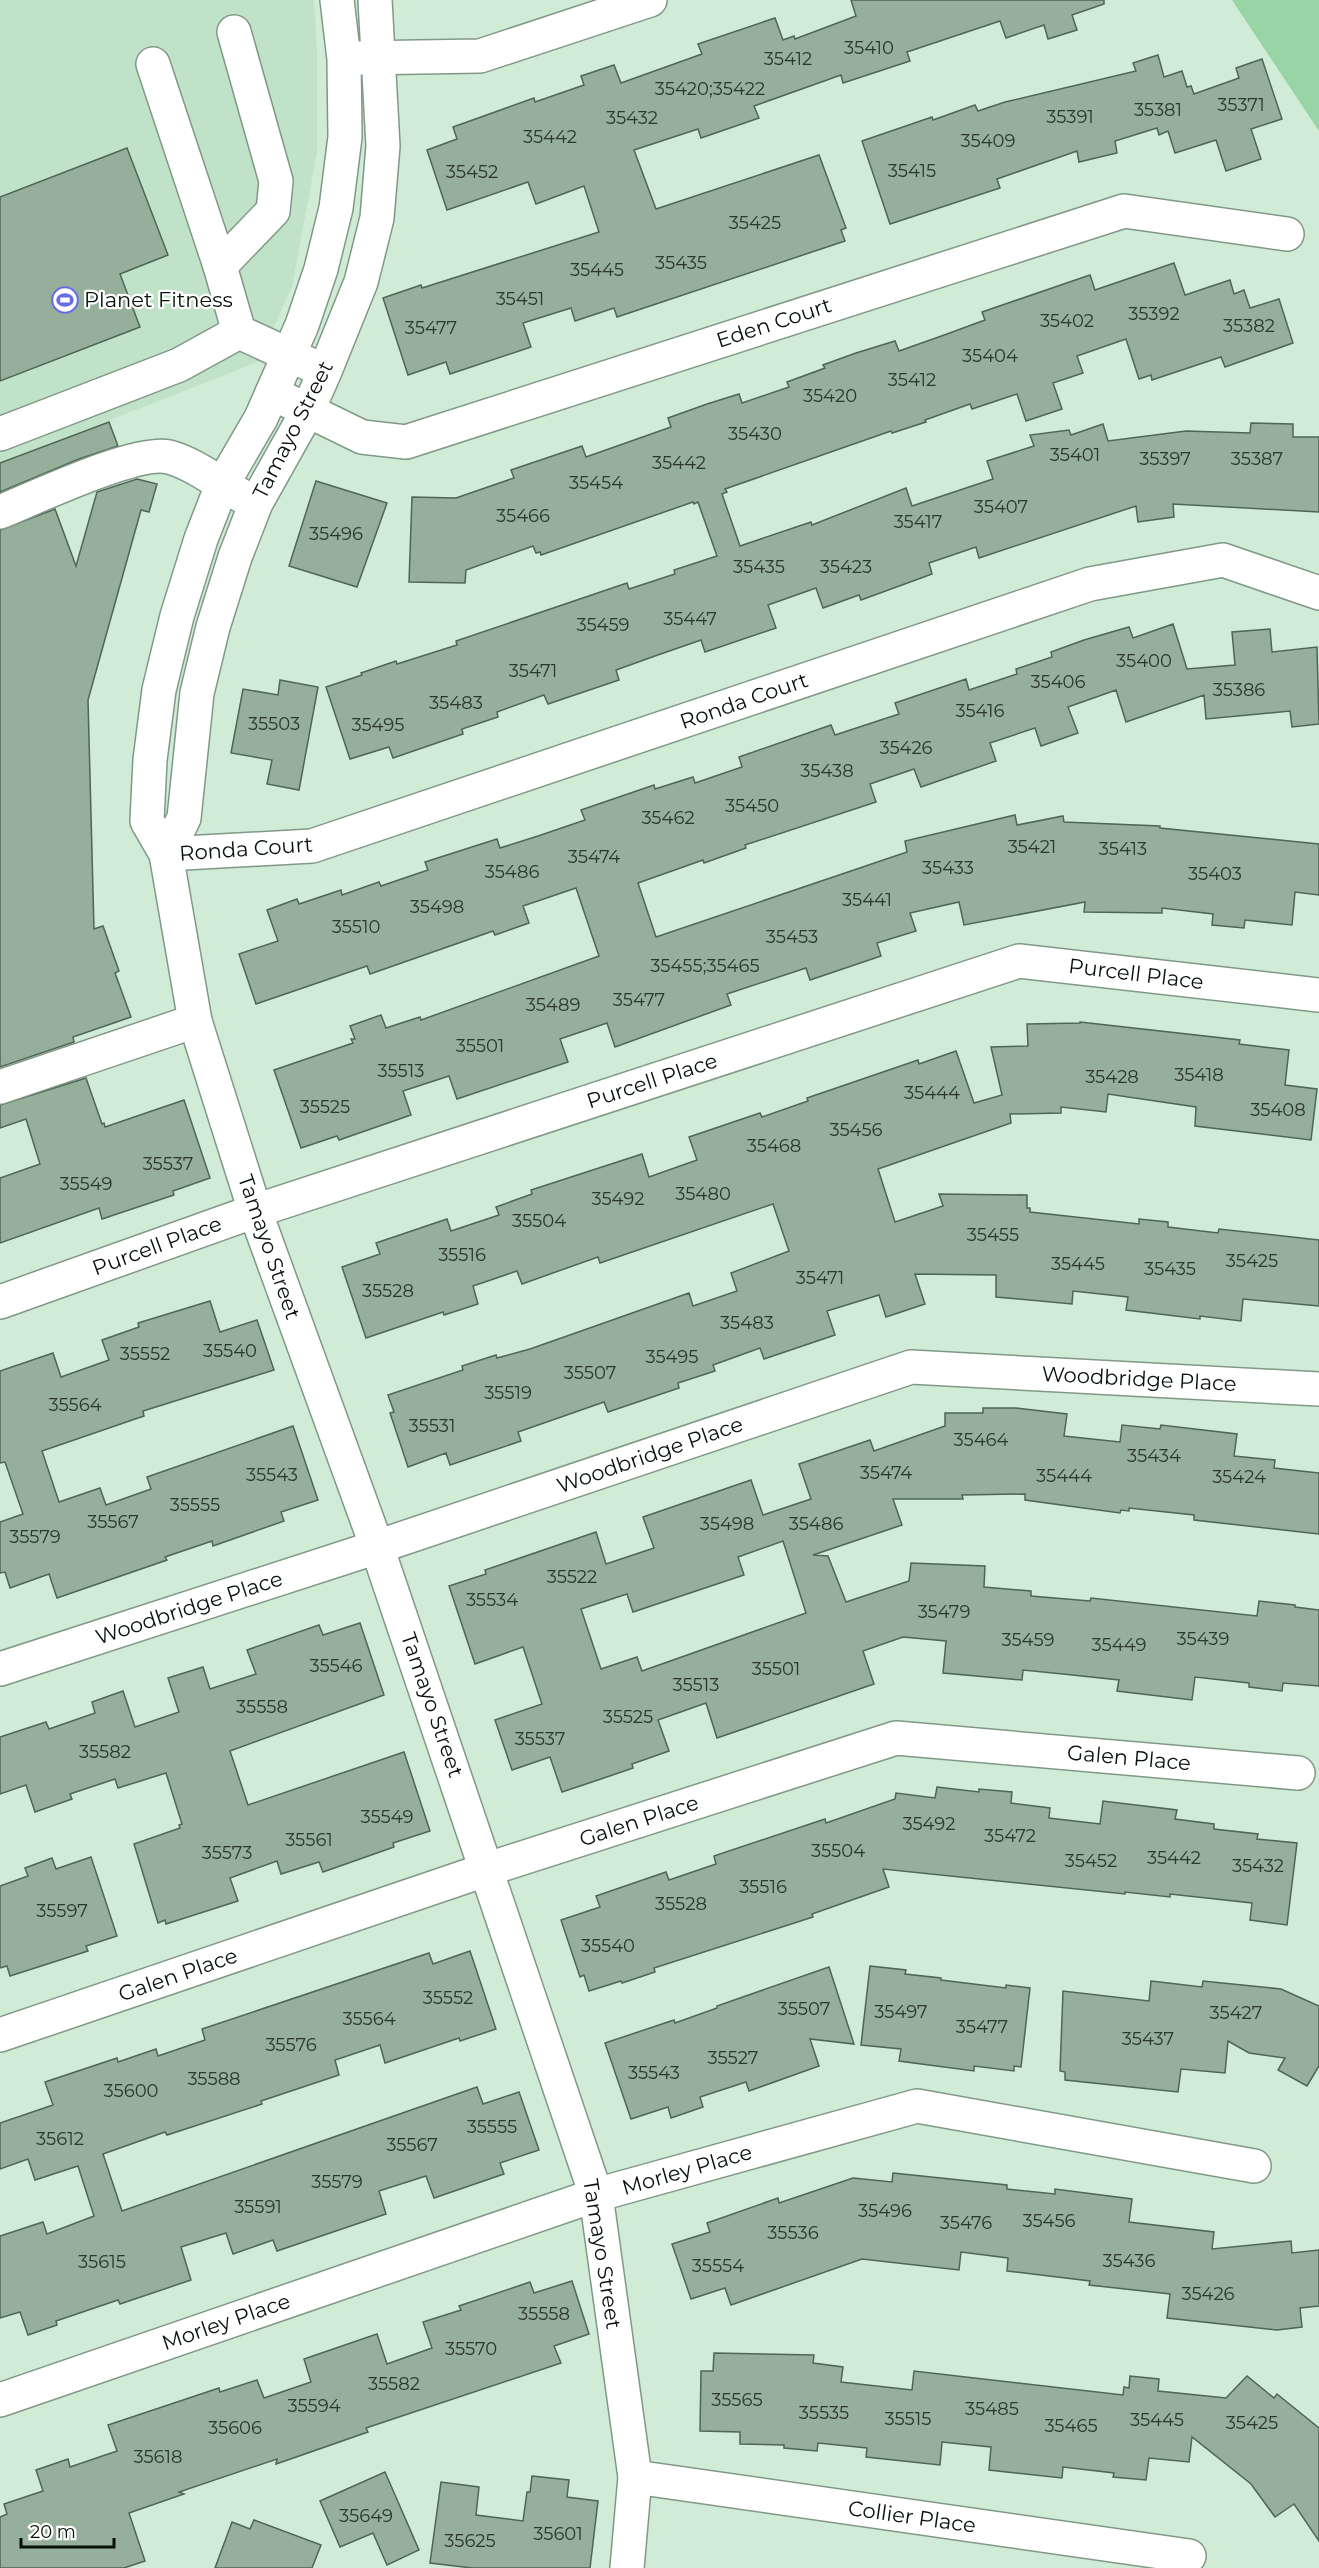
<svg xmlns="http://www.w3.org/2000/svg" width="1319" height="2568" viewBox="0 0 1319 2568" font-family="Montserrat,sans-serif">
  <rect width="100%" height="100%" fill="#d0ebd6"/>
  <path fill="#c0e2c8" d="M0 0H314L317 49V152L292 287 258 362 0 463Z"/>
  <path fill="#99d4a7" d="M1232 0H1319V131Z"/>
  <g fill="#95af9a" stroke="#4e6654" stroke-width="1.5" fill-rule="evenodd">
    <path d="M851 0H1104V4L1072 15 1077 30 1048 39 1044 25 1006 38 1000 21 907 52 910 61 843 83 841 75 754 106 759 118 701 138 698 129 634 150 656 209 819 155 846 228 841 230 845 241 617 317 614 308 575 321 571 308 523 323 531 347 450 374 446 362 408 375 383 298 421 285 422 288 599 232 584 186 536 204 528 182 447 210 427 150 457 139 453 127 534 98 535 102 584 85 581 76 614 65 621 83 702 54 698 44 775 18 783 40 794 36 795 39 856 16Z"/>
    <path d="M1158 55 1164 77 1182 71 1187 87 1191 86 1194 94 1239 78 1236 68 1262 59 1282 119 1251 129 1261 159 1226 171 1216 140 1175 153 1168 131 1159 135 1157 128 1115 141 1117 153 1079 162 1077 151 997 179 1000 188 890 224 862 141 932 117 933 120 975 105 978 111 1005 102 1136 71 1133 63Z"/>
    <path d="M127 148 168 255 120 274 140 327 0 381V197Z"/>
    <path d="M1174 263 1185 295 1230 280 1234 294 1244 290 1250 308 1279 299 1293 343 1225 367 1221 357 1152 380 1151 375 1139 379 1126 339 1077 356 1083 373 1053 383 1062 409 1026 421 1017 394 972 409 970 404 925 420 926 422 892 433 891 431 725 489 727 492 722 494 740 546 811 522 812 525 906 488 912 506 993 479 987 461 1034 446 1030 435 1069 430 1071 435 1103 424 1108 441 1186 431 1250 433 1251 423 1293 424V437H1319V512L1173 504 1174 517 1138 522 1136 506 979 558 976 547 929 563 932 574 861 600 859 595 823 608 816 588 768 605 776 628 705 652 701 640 655 656 616 670 619 680 548 704 544 695 497 712 498 717 462 729 463 734 393 758 389 747 350 759 326 687 362 675 361 673 396 661 397 664 457 645 456 641 627 583 629 589 675 574 674 570 717 556 698 502 694 504 693 502 541 555 540 552 536 553 533 546 466 570 465 583 409 582 412 497 456 498 514 478 511 470 582 446 586 457 671 427 668 418 707 404 739 394 742 403 789 387 787 382 825 368 823 365 856 353 895 341 899 351 947 334 985 320 982 312 1090 275 1095 290Z"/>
    <path d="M109 422 118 446 79 459 0 492V463Z"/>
    <path d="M137 479 157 484 149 512 141 510 88 700 94 929 103 926 119 971 115 973 131 1017 73 1037 74 1042 0 1067V530L55 509 76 566 97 492Z"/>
    <path d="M316 481 387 503 357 587 289 566Z"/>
    <path d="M1173 624 1187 669 1235 665 1232 632 1270 629 1272 652 1317 647 1319 724 1292 727 1290 711 1206 719 1204 695 1126 722 1116 690 1068 707 1078 733 1041 746 1035 728 990 743 996 761 921 787 914 769 870 784 876 802 745 845 746 848 704 863 703 860 638 883 656 937 907 852 905 841 1015 815 1017 825 1063 816 1064 822 1160 826V828L1319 844V895L1295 892 1292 925 1245 920 1244 928 1212 925 1213 914 1162 908V913L1084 912 1085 902 964 925 959 902 910 913 916 931 877 943 881 956 810 980 806 968 727 994 731 1005 615 1047 607 1023 560 1039 568 1062 457 1099 449 1076 403 1091 411 1115 339 1140 337 1136 301 1148 274 1070 353 1043 351 1039H355L350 1026 381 1015 386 1028 420 1017 421 1020 599 956 576 888 523 906 529 923 495 935 493 931 370 974 367 966 256 1004 239 954 278 941 267 910 297 899 299 904 341 890 342 895 379 882 381 886 428 870 425 862 497 839 500 848 538 836 585 820 581 810 654 785 655 789 693 777 695 783 742 767 739 757 831 725 835 735 899 714 895 703 966 679 969 690 1017 674 1016 669 1052 657 1051 652 1084 640 1129 627 1133 638Z"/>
    <path d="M280 680 318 687 299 790 267 784 272 760 231 753 243 689 278 695Z"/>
    <path d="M1080 1022 1240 1040 1239 1044 1289 1050 1285 1085 1317 1089 1311 1140 1195 1126 1196 1107 1108 1094 1106 1112 1061 1107V1113L1010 1114 1011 1123 878 1169 895 1222 943 1206 939 1194 1027 1195V1208H1030V1212L1139 1224V1219L1168 1222V1227L1218 1233 1219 1229 1319 1240V1306L1243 1299 1241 1321 1200 1316V1319L1126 1310 1128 1297 1073 1291 1072 1304 996 1297V1275L915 1274 925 1304 886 1317 879 1295 827 1311 835 1335 764 1359 760 1348 713 1365 715 1371 678 1383 679 1388 608 1412 604 1402 564 1416 518 1432 521 1441 450 1465 446 1453 408 1467 390 1413 394 1412 388 1395 463 1370 462 1366 496 1355 497 1358 530 1349 689 1293 693 1306 737 1291 731 1273 789 1251 773 1204 600 1263 598 1257 522 1284 517 1271 473 1286 478 1304 444 1315 443 1312 366 1338 342 1267 380 1254 376 1243 447 1219 451 1231 499 1215 496 1207 532 1194 531 1190 642 1154 649 1177 697 1160 689 1137 760 1113 762 1117 808 1101 807 1098 918 1060 919 1064 956 1051 974 1103 1002 1095 991 1047 1028 1046 1027 1024 1080 1023Z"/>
    <path d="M86 1078 102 1124 104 1123 105 1127 184 1100 210 1178 173 1191 174 1195 102 1219 99 1208 0 1243V1178L40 1164 26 1119 0 1128V1105Z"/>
    <path d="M210 1301 220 1332 257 1320 274 1370 143 1411 144 1416 42 1451 59 1502 100 1488 106 1505 151 1489 147 1477 293 1426 318 1500 281 1512 284 1521 213 1546 212 1541 165 1557 167 1560 57 1598 49 1574 10 1588 5 1572 0 1573V1522L23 1514 5 1462 0 1463V1371L53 1353 61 1377 109 1360 102 1340 139 1327 138 1323Z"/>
    <path d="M983 1408H1016L1067 1414 1064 1436 1120 1442 1122 1425 1160 1429 1161 1425 1237 1434 1234 1456 1275 1460 1274 1468 1319 1473V1534L1194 1520V1515L1129 1508V1511L1121 1510 1120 1513 1025 1500V1494L962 1495 963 1499H893L902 1525 813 1555 828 1556 846 1602 909 1581 911 1563 985 1566 984 1587 1031 1591V1596L1090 1601 1091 1598 1257 1616 1259 1601 1295 1605V1607L1319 1610V1686L1283 1683 1282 1691 1249 1687V1683L1195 1677 1192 1700 1117 1691 1119 1680 1063 1674 1023 1670 1022 1680 943 1673 946 1641 903 1637 863 1651 874 1684 717 1738 706 1703 658 1720 669 1751 632 1764 633 1768 601 1779 562 1792 550 1757 512 1770 495 1720 542 1704 523 1647 475 1664 449 1586 486 1574 485 1570 596 1532 606 1564 654 1548 643 1517 751 1480 763 1515 811 1499 799 1464 870 1440 874 1451 945 1426V1413H983ZM783 1541 806 1613 642 1671 637 1657 601 1669 581 1609 627 1594 633 1612 744 1575 738 1557Z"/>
    <path d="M360 1623 384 1695 230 1751 248 1805 404 1752 430 1831 393 1843 394 1847 323 1872 319 1862 281 1874 277 1861 230 1878 238 1901 166 1924 165 1920 158 1923 134 1844 180 1828 179 1825 182 1824 166 1773 118 1788 115 1779 70 1794 72 1799 35 1812 26 1785 0 1794V1737L46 1722 49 1729 95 1713 92 1702 123 1691 135 1727 179 1712 168 1678 203 1667 210 1689 256 1674 247 1650 319 1625 323 1635Z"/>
    <path d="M937 1787 979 1792V1789L1012 1792 1011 1803 1050 1808 1049 1818 1100 1824 1103 1801 1177 1810 1175 1819 1214 1824V1829L1258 1834 1257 1839 1297 1843 1287 1925 1250 1920 1252 1903 1170 1894V1897L1125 1892V1894L883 1869 889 1887 812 1914 813 1917 654 1968 655 1972 622 1983 621 1981 589 1991 584 1975 580 1977 561 1920 600 1907 596 1896 666 1872 669 1880 716 1864 714 1856 825 1819 826 1823 895 1799 896 1793 935 1798Z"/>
    <path d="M91 1857 117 1936 86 1946 88 1951 10 1976 7 1966 0 1968V1886L28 1876 25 1868 52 1858 56 1869Z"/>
    <path d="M470 1951 496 2029 460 2041 459 2038 385 2063 380 2045 335 2060 339 2075 261 2101 262 2104 167 2135 165 2132 103 2154 122 2211 477 2087 483 2104 519 2092 539 2150 500 2163 504 2174 434 2198 426 2176 379 2191 386 2214 277 2251 273 2240 233 2254 226 2233 181 2247 191 2280 120 2304 118 2300 56 2321 57 2325 28 2335 20 2312 0 2318V2236L43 2222 47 2234 94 2216 78 2166 35 2180 28 2159 0 2169V2123L53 2105 45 2082 117 2058 118 2062 156 2049 158 2056 205 2040 202 2029 429 1953 433 1964Z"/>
    <path d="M870 1966 906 1970 905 1974 941 1978V1980L1006 1988V1985L1030 1988 1021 2067 1014 2066V2071L974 2066V2071L899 2061 901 2049 861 2045Z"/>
    <path d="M829 1967 854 2044 810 2039 819 2066 749 2091 746 2082 700 2097 703 2107 671 2118 668 2107 631 2119 605 2043 674 2020 675 2023 717 2008V2006Z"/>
    <path d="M1151 1981 1202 1987 1203 1981 1281 1989 1319 2006V2066L1307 2086 1278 2070 1285 2058 1249 2053 1228 2041 1225 2073 1181 2069 1178 2092 1065 2080V2072L1060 2071 1063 1991 1149 2001Z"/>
    <path d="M893 2173 1007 2185V2189L1055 2194V2189L1132 2199 1129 2222 1214 2232 1212 2249 1291 2241 1292 2253 1319 2250V2306L1300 2308 1302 2327 1277 2330 1167 2318 1170 2294 1089 2285 1090 2281 1007 2271 1008 2258 961 2252 959 2270 862 2259 731 2305 725 2288 691 2299 672 2244 710 2232 707 2223 778 2198 779 2203 853 2178 892 2182Z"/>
    <path d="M572 2281 589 2334 554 2346 561 2363 366 2428 368 2432 276 2464 277 2459 179 2492 184 2494 129 2513 145 2561 124 2568H0V2517L7 2514 4 2504 43 2491 36 2470 68 2459 70 2467 117 2451 108 2425 219 2388 220 2392 257 2380 264 2398 311 2382 304 2359 377 2334 387 2364 432 2348 423 2322 461 2310 459 2306 530 2282 534 2293Z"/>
    <path d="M714 2353 814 2355 813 2363 843 2367 841 2382 912 2390 914 2371 1123 2395 1124 2387 1129 2388 1130 2376 1159 2379 1158 2391 1226 2398 1247 2376 1274 2398 1277 2394 1319 2428V2541L1294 2504 1275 2517 1251 2484 1192 2437 1189 2462 1149 2458 1146 2480 1113 2477 1114 2473 1063 2467 1062 2478 989 2470 991 2447 942 2442 940 2465 866 2457 867 2448 818 2443 817 2451 784 2448V2445L740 2444V2432L700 2431 701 2371H713Z"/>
    <path d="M385 2472 419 2550 387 2565 373 2533 340 2547 320 2501Z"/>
    <path d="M532 2476 569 2480 567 2497 598 2501 590 2568H472L430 2563 441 2482 479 2487 476 2515 523 2521 527 2492H530Z"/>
    <path d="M254 2520 321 2545 312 2568H215L232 2522 250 2529Z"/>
  </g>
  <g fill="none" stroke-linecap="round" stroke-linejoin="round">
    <g stroke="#809986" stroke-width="36">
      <g id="minor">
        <path d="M337 0 344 59 345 137 336 208 321 269 302 325 261 418 222 485 201 539 177 616 159 690 150 760 147 821 166 854 195 1021 255 1211 377 1547 596 2195 635 2477 627 2568"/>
        <path d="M358 58 480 56 650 0"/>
        <path d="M153 64 220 266 239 332"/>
        <path d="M220 266 273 211 276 181 234 32"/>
        <path d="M272 393 362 437 406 442 1124 211 1287 234"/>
        <path d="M0 434 179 365 239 332 311 365"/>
        <path d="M0 512C35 498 137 449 169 457 195 464 219 484 242 496"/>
        <path d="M166 854 312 846 1090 584 1223 560 1319 593"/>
        <path d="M166 854 184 818 197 693 213 627 235 557 256 503 307 412 325 371 361 282 377 218 383 146 375 0"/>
        <path d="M0 1087 195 1021"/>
        <path d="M0 1302 255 1211 1019 961 1319 995"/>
        <path d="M0 1669 377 1547 911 1367 1319 1389"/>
        <path d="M0 2035 488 1869 896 1738 1298 1773"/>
        <path d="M0 2400 596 2195 917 2106 1254 2166"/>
        <path d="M635 2477 1189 2556"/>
      </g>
    </g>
    <use href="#minor" stroke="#fff" stroke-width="33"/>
  </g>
  <defs>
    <g id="stadium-ring" transform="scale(1.35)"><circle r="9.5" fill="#fff" stroke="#696be5" stroke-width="1.5"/><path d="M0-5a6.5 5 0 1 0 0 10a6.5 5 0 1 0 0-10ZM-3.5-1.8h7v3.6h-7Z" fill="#696be5"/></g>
  </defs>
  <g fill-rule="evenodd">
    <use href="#stadium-ring" x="65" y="300"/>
  </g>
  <g text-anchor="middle" stroke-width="4.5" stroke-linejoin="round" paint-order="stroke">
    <g font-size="18" fill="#2b382e">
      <text x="869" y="54">35410</text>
      <text x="788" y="65">35412</text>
      <text x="710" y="95">35420;35422</text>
      <text x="1241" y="111">35371</text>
      <text x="1158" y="116">35381</text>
      <text x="1070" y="123">35391</text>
      <text x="632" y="124">35432</text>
      <text x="550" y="143">35442</text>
      <text x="988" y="147">35409</text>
      <text x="912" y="177">35415</text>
      <text x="472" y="178">35452</text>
      <text x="755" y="229">35425</text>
      <text x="681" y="269">35435</text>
      <text x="597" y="276">35445</text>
      <text x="520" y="305">35451</text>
      <text x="1154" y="320">35392</text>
      <text x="1067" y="327">35402</text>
      <text x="1249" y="332">35382</text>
      <text x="431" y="334">35477</text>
      <text x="990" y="362">35404</text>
      <text x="912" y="386">35412</text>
      <text x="830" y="402">35420</text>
      <text x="755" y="440">35430</text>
      <text x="1075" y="461">35401</text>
      <text x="1165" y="465">35397</text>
      <text x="1257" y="465">35387</text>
      <text x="679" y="469">35442</text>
      <text x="596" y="489">35454</text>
      <text x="1001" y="513">35407</text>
      <text x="523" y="522">35466</text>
      <text x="918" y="528">35417</text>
      <text x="336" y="540">35496</text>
      <text x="759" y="573">35435</text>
      <text x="846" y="573">35423</text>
      <text x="690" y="625">35447</text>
      <text x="603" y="631">35459</text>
      <text x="1144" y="667">35400</text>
      <text x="533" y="677">35471</text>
      <text x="1058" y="688">35406</text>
      <text x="1239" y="696">35386</text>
      <text x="456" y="709">35483</text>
      <text x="980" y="717">35416</text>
      <text x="274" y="730">35503</text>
      <text x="378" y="731">35495</text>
      <text x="906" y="754">35426</text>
      <text x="827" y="777">35438</text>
      <text x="752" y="812">35450</text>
      <text x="668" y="824">35462</text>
      <text x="1032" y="853">35421</text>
      <text x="1123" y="855">35413</text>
      <text x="594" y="863">35474</text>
      <text x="948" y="874">35433</text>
      <text x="512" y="878">35486</text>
      <text x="1215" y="880">35403</text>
      <text x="867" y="906">35441</text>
      <text x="437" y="913">35498</text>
      <text x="356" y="933">35510</text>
      <text x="792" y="943">35453</text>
      <text x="705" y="972">35455;35465</text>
      <text x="639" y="1006">35477</text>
      <text x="553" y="1011">35489</text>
      <text x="480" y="1052">35501</text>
      <text x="401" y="1077">35513</text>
      <text x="1199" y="1081">35418</text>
      <text x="1112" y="1083">35428</text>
      <text x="932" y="1099">35444</text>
      <text x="325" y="1113">35525</text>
      <text x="1278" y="1116">35408</text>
      <text x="856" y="1136">35456</text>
      <text x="774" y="1152">35468</text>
      <text x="168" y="1170">35537</text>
      <text x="86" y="1190">35549</text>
      <text x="703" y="1200">35480</text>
      <text x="618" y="1205">35492</text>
      <text x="539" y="1227">35504</text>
      <text x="993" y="1241">35455</text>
      <text x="462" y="1261">35516</text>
      <text x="1252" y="1267">35425</text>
      <text x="1078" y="1270">35445</text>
      <text x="1170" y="1275">35435</text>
      <text x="820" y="1284">35471</text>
      <text x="388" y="1297">35528</text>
      <text x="747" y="1329">35483</text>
      <text x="230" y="1357">35540</text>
      <text x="145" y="1360">35552</text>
      <text x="672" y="1363">35495</text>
      <text x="590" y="1379">35507</text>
      <text x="508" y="1399">35519</text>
      <text x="75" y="1411">35564</text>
      <text x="432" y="1432">35531</text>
      <text x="981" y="1446">35464</text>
      <text x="1154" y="1462">35434</text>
      <text x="886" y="1479">35474</text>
      <text x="272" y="1481">35543</text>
      <text x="1064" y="1482">35444</text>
      <text x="1239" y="1483">35424</text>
      <text x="195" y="1511">35555</text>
      <text x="113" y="1528">35567</text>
      <text x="727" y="1530">35498</text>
      <text x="816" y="1530">35486</text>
      <text x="35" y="1543">35579</text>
      <text x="572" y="1583">35522</text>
      <text x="492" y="1606">35534</text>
      <text x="944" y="1618">35479</text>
      <text x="1203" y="1645">35439</text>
      <text x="1028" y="1646">35459</text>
      <text x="1119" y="1651">35449</text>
      <text x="336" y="1672">35546</text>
      <text x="776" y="1675">35501</text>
      <text x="696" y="1691">35513</text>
      <text x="262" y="1713">35558</text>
      <text x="628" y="1723">35525</text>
      <text x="540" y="1745">35537</text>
      <text x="105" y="1758">35582</text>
      <text x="387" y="1823">35549</text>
      <text x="929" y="1830">35492</text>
      <text x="1010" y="1842">35472</text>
      <text x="309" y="1846">35561</text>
      <text x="838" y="1857">35504</text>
      <text x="227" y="1859">35573</text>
      <text x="1174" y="1864">35442</text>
      <text x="1091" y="1867">35452</text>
      <text x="1258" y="1872">35432</text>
      <text x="763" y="1893">35516</text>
      <text x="681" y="1910">35528</text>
      <text x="62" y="1917">35597</text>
      <text x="608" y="1952">35540</text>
      <text x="448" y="2004">35552</text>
      <text x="804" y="2015">35507</text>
      <text x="901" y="2018">35497</text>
      <text x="1236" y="2019">35427</text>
      <text x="369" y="2025">35564</text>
      <text x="982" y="2033">35477</text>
      <text x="1148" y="2045">35437</text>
      <text x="291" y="2051">35576</text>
      <text x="733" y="2064">35527</text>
      <text x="654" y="2079">35543</text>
      <text x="214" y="2085">35588</text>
      <text x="131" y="2097">35600</text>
      <text x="492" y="2133">35555</text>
      <text x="60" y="2145">35612</text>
      <text x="412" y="2151">35567</text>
      <text x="337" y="2188">35579</text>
      <text x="258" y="2213">35591</text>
      <text x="885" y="2217">35496</text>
      <text x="1049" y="2227">35456</text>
      <text x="966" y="2229">35476</text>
      <text x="793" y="2239">35536</text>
      <text x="1129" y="2267">35436</text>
      <text x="102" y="2268">35615</text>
      <text x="718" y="2272">35554</text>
      <text x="1208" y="2300">35426</text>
      <text x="544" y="2320">35558</text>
      <text x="471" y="2355">35570</text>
      <text x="394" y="2390">35582</text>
      <text x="737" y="2406">35565</text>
      <text x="314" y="2412">35594</text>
      <text x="992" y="2415">35485</text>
      <text x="824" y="2419">35535</text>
      <text x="908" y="2425">35515</text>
      <text x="1157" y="2426">35445</text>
      <text x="1252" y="2429">35425</text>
      <text x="1071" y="2432">35465</text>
      <text x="235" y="2434">35606</text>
      <text x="158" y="2463">35618</text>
      <text x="366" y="2522">35649</text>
      <text x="558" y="2540">35601</text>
      <text x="470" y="2547">35625</text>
    </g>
    <g font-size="21" fill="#08110a" stroke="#fff" text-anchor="start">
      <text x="84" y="307">Planet Fitness</text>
    </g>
    <g font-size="21" fill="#08110a" stroke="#fff">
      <text transform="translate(774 323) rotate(-18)" y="7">Eden Court</text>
      <text transform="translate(293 430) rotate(-63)" y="7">Tamayo Street</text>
      <text transform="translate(744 701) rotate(-19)" y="7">Ronda Court</text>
      <text transform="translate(246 849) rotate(-4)" y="7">Ronda Court</text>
      <text transform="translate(1136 974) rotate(7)" y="7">Purcell Place</text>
      <text transform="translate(652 1081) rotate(-18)" y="7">Purcell Place</text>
      <text transform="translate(157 1246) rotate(-20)" y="7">Purcell Place</text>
      <text transform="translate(269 1247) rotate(71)" y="7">Tamayo Street</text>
      <text transform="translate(1139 1379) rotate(3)" y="7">Woodbridge Place</text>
      <text transform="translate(650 1455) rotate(-19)" y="7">Woodbridge Place</text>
      <text transform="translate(189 1608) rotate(-18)" y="7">Woodbridge Place</text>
      <text transform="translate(432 1705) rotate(71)" y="7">Tamayo Street</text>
      <text transform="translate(1129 1758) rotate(5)" y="7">Galen Place</text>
      <text transform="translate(639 1821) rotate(-18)" y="7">Galen Place</text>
      <text transform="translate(178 1975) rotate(-19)" y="7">Galen Place</text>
      <text transform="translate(687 2170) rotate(-16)" y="7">Morley Place</text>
      <text transform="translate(602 2254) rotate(81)" y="7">Tamayo Street</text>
      <text transform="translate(226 2322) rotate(-19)" y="7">Morley Place</text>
      <text transform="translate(912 2517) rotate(8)" y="7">Collier Place</text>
    </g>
  </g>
  <path d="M21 2538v9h93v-9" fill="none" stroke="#08110a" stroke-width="3"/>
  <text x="30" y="2538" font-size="18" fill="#08110a" stroke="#ffffff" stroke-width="4.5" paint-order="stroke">20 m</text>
</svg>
